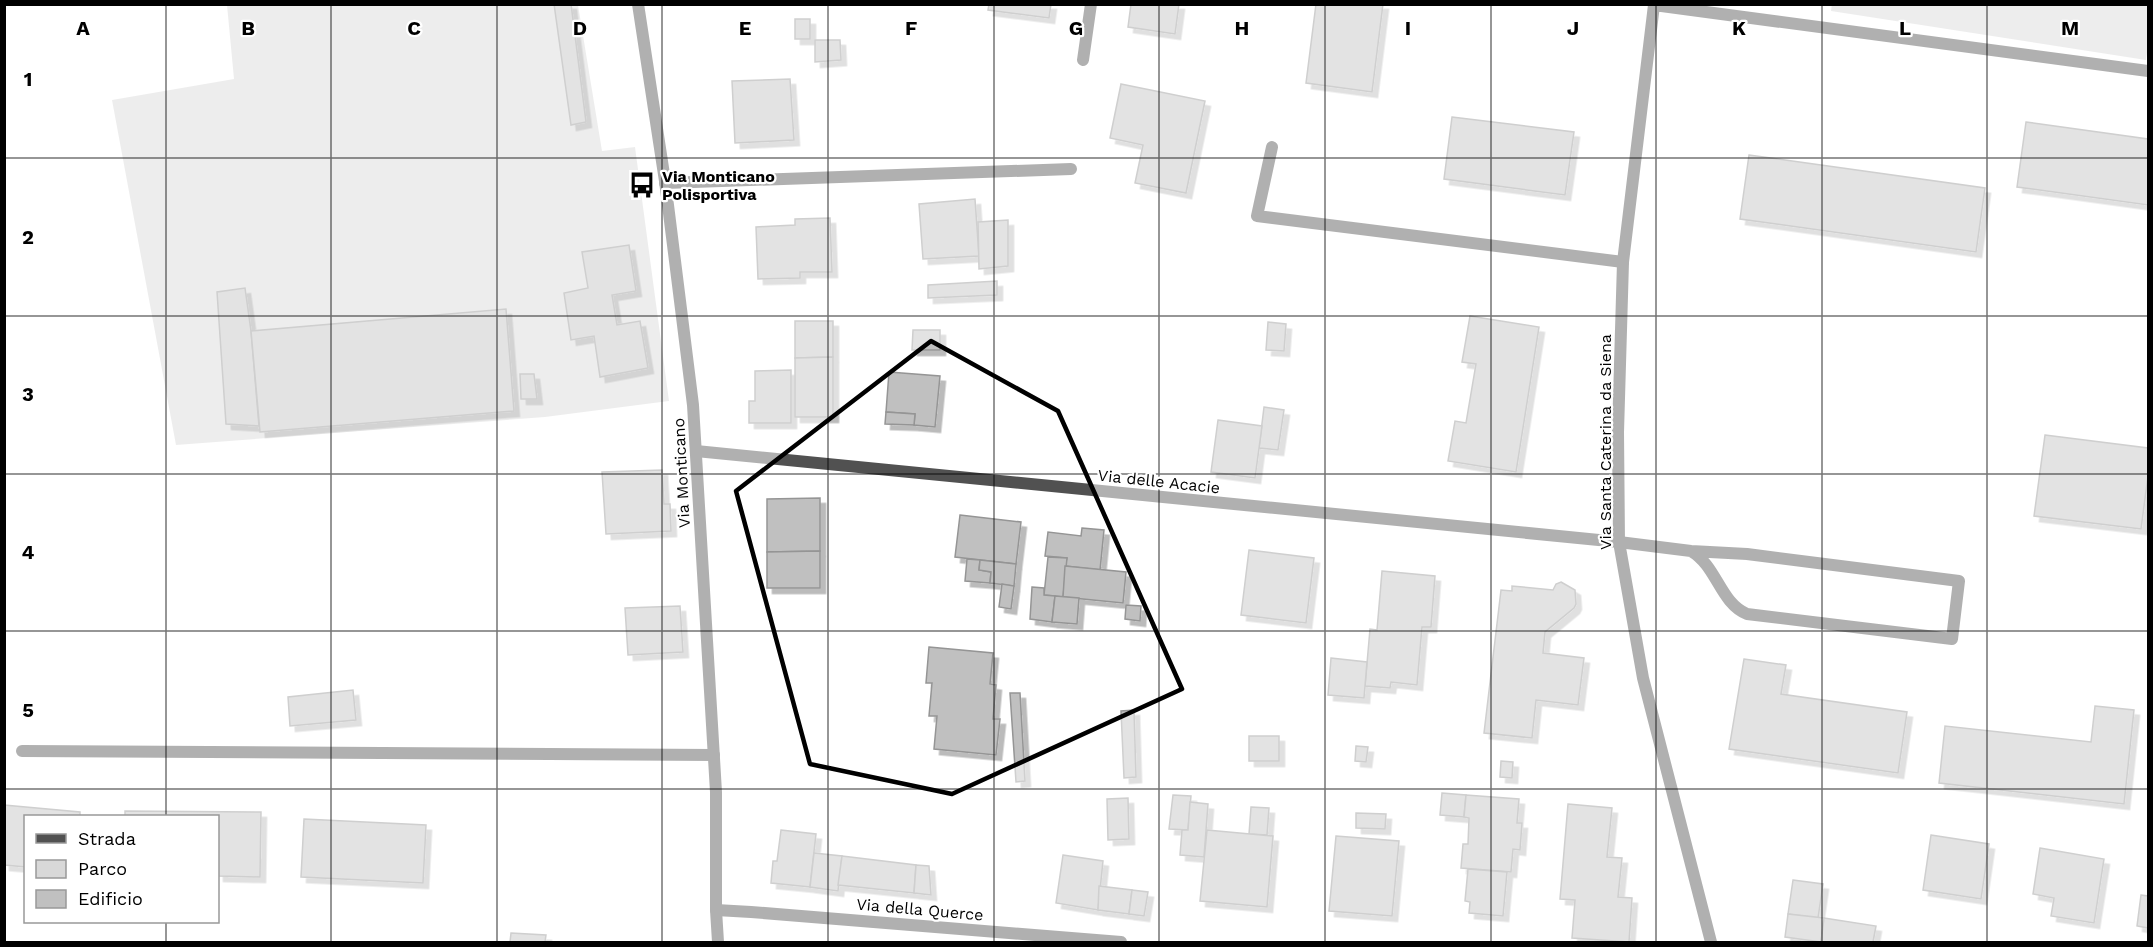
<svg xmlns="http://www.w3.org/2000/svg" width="2153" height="947" viewBox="0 0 2153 947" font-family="'Work Sans',sans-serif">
  <defs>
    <filter id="shadow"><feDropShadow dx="5.5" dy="5.5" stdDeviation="0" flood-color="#0004"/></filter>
  </defs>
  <rect width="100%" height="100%" fill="#fff"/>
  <g fill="#d8d8d8">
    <path d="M1832 4 2148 5V45L2146 60 1831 11Z"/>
    <path d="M227 5H578L602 151 635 147 669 401 545 417 176 445 112 100 234 79Z"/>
  </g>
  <g fill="#c0c0c0" stroke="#959595" stroke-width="1.5" filter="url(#shadow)">
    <path d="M554 4H571L586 122 571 125Z"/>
    <path d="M989 4H1051L1049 18 988 10Z"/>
    <path d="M1131 4H1179L1175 34 1128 27Z"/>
    <path d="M1316 4H1383L1372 92 1306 83Z"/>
    <rect x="795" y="19" width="15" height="20"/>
    <path d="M815 40H840L841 60 815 62Z"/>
    <path d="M790 79 794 140 735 143 732 81Z"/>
    <path d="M1121 84 1205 101 1186 193 1135 183 1143 145 1110 138Z"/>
    <path d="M1452 117 1574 132 1565 195 1444 179Z"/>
    <path d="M2026 122 2148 139V205L2017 187Z"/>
    <path d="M1749 155 1985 188 1976 252 1740 219Z"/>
    <path d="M975 199 979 256 923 259 919 204Z"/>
    <path d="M830 218 832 272H800V278L758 279 756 227 795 225V219Z"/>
    <path d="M1008 220V266L979 269 978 222Z"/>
    <path d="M629 245 636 291 612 295 617 325 640 321 648 368 600 377 594 336 571 340 564 293 588 288 582 252Z"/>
    <path d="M997 281V295L928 298V285Z"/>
    <path d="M245 288 251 331 259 426 226 424 217 292Z"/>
    <path d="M506 309 514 411 260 432 251 331Z"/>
    <path d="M1470 316 1539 327 1516 472 1448 461 1455 421 1466 423 1476 364 1462 362Z"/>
    <path d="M795 321H833V357L795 358Z"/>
    <path d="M1268 322 1286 324 1284 351 1266 350Z"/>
    <path d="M913 330H940V350H912Z"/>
    <path d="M833 357V417H795V358Z"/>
    <path d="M791 370V423H749V401H755V371Z"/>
    <path d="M889 372 940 376 935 427 914 425 915 414 886 412Z"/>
    <path d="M520 374H534L537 399H521Z"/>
    <path d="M1264 407 1284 410 1278 450 1259 448Z"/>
    <path d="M886 412 915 414 914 425 885 424Z"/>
    <path d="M1218 420 1262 426 1255 478 1211 472Z"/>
    <path d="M2045 435 2148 448V476L2141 529 2034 516Z"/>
    <path d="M662 470 664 504H670L671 531 606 534 602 472Z"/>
    <path d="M820 498V551L767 552V499Z"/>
    <path d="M960 515 1021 522 1016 564 955 557Z"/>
    <path d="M1082 528 1104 530 1100 570 1065 566 1067 558 1045 556 1048 532 1081 536Z"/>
    <path d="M1249 550 1314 558 1306 623 1241 615Z"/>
    <path d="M820 551V588H767V552Z"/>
    <path d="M1048 557 1067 558 1063 597 1044 595Z"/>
    <path d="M967 559 980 560 979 570 991 572 990 583 965 581Z"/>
    <path d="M980 560 1016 564 1014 586 990 583 991 572 979 570Z"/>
    <path d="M1065 566 1126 572 1123 603 1063 597Z"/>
    <path d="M1382 571 1435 576 1431 627H1422L1417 685 1391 682 1390 688 1365 686 1370 629 1377 630Z"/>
    <path d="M1561 582 1575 590 1576 604 1574 608 1545 632 1543 653 1584 658 1578 705 1536 700 1532 738 1484 733 1501 590 1512 591V586L1553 590 1556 584Z"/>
    <path d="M1002 584 1014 586 1011 609 999 607Z"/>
    <path d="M1032 587 1044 588V595L1055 596 1052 622 1030 619Z"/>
    <path d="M1055 596 1079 598 1077 624 1052 622Z"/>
    <path d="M1126 605 1141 606 1140 621 1125 619Z"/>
    <path d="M680 606 683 652 628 655 625 608Z"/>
    <path d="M929 647 993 653 990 684 996 685 993 719H1000L996 755 934 749 937 716H929L932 683H926Z"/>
    <path d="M1331 658 1367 662 1364 698 1328 695Z"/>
    <path d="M1744 659 1786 665 1781 694 1907 712 1898 773 1729 749Z"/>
    <path d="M353 690 356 720 290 726 288 697Z"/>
    <path d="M1010 693H1020L1025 781 1016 782Z"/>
    <path d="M2095 706 2134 710 2124 804 1939 783 1945 726 2091 742Z"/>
    <path d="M1134 710 1136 777 1124 778 1121 711Z"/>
    <rect x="1249" y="736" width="30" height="25"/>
    <path d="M1356 746 1368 747 1366 762 1355 761Z"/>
    <path d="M1501 761 1513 762 1512 778 1500 777Z"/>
    <path d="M1442 793 1466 795 1464 817 1440 815Z"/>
    <path d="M1173 795 1191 796 1188 830 1169 829Z"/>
    <path d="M1466 795 1519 799 1517 823H1522L1520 850 1513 849 1511 872 1461 868 1463 844H1468L1469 818 1464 817Z"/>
    <path d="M1128 798 1129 839 1108 840 1107 799Z"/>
    <path d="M1190 802 1208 804 1204 857 1180 855 1182 830H1188Z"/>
    <path d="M1568 804 1612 808 1607 857 1622 858 1618 897 1632 898 1629 942 1572 938 1575 900 1560 899Z"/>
    <path d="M4 805 80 812V816H26V867L4 865Z"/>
    <path d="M1251 807 1269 808 1267 835 1249 834Z"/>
    <path d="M125 811 261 812 260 877 218 876V816H125Z"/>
    <path d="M1356 813 1386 814 1385 829 1356 828Z"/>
    <path d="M304 819 426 825 423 883 301 877Z"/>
    <path d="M781 830 816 834 810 887 771 883 773 861H777Z"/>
    <path d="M1207 830 1273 836 1267 907 1200 901Z"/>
    <path d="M1931 835 1989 844 1981 899 1923 890Z"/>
    <path d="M1336 836 1399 841 1392 916 1329 911Z"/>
    <path d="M2040 848 2104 859 2094 923 2051 916 2054 898 2033 894Z"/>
    <path d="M814 853 842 856 838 891 810 887Z"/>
    <path d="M1063 855 1103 861 1098 910 1056 903Z"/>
    <path d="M842 856 916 865 914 893 838 885Z"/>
    <path d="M916 865 929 866 931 895 914 893Z"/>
    <path d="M1468 869 1507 872 1503 916 1469 913 1470 902 1465 901Z"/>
    <path d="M1793 880 1823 884 1818 918 1788 914Z"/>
    <path d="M1099 886 1132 890 1129 914 1098 910Z"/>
    <path d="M1132 890 1148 892 1144 916 1129 914Z"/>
    <path d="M2141 895 2148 896V928L2137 926Z"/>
    <path d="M1788 914 1824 918 1821 942 1785 937Z"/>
    <path d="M1824 918 1876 926 1873 942H1821Z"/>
    <path d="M511 933 546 935 545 942H510Z"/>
  </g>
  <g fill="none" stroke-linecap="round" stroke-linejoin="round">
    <path stroke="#515151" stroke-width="12" d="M665 183 1071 169"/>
    <g stroke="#515151" stroke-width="12">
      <path d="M638 4 665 181 693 405 716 792V910L718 942"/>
      <path d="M1083 60 1091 4"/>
      <path d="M1272 147 1257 216 1623 262"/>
      <path d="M696 451 1619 542 1691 551 1747 554 1959 581 1952 639 1747 614C1720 603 1717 566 1691 551"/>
      <path d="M22 751 714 755"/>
      <path d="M716 910 751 912 1121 942"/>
      <path d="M1711 942 1643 678 1619 542 1618 432 1623 262 1654 5 2148 71"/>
    </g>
  </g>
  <path d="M0 0H2153V947H0ZM931 341 1058 411 1182 689 952 794 810 764 736 491Z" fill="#fff" fill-opacity=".55" fill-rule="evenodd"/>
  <path fill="none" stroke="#000" stroke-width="4.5" stroke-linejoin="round" d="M931 341 1058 411 1182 689 952 794 810 764 736 491Z"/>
  <path fill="none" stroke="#000" stroke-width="1.5" stroke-opacity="0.55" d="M166 4V816M331 4V942M497 4V942M662 4V942M828 4V942M994 4V942M1159 4V942M1325 4V942M1491 4V942M1656 4V942M1822 4V942M1987 4V942M4 158H2148M4 316H2148M4 474H2148M4 631H2148M4 789H2148M166 922V942"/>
  <defs>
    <g id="bus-bare" transform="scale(2.07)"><path d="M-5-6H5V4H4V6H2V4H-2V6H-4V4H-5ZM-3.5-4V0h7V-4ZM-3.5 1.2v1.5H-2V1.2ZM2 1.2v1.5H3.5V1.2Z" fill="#000" stroke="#fff" stroke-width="2.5" paint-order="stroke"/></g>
  </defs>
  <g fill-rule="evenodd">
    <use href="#bus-bare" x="642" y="185"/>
  </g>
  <g text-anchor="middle" stroke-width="4.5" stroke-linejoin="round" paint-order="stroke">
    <g font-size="16" font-weight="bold" fill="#000" stroke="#fff" text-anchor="start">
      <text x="662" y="182">Via Monticano<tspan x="662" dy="18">Polisportiva</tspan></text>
    </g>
    <g font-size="16" fill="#000" stroke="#fff">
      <text transform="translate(1605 442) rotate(-90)" y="6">Via Santa Caterina da Siena</text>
      <text transform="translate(681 473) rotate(-93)" y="6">Via Monticano</text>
      <text transform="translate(1159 481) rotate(6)" y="6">Via delle Acacie</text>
      <text transform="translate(920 909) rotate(5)" y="6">Via della Querce</text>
    </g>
  </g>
  <g font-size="20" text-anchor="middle" font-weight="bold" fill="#000" stroke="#fff" stroke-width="4.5" stroke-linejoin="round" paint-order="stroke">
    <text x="83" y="35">A</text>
    <text x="248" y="35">B</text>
    <text x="414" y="35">C</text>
    <text x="580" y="35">D</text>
    <text x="745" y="35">E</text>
    <text x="911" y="35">F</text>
    <text x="1076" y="35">G</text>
    <text x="1242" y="35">H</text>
    <text x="1408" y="35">I</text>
    <text x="1573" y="35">J</text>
    <text x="1739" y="35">K</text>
    <text x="1905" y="35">L</text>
    <text x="2070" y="35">M</text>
    <text x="28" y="86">1</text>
    <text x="28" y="244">2</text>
    <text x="28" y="401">3</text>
    <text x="28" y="559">4</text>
    <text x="28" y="717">5</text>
  </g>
  <rect width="2153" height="947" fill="none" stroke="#000000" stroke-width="12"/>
  <rect x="24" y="815" width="195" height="108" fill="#ffffff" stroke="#999999" stroke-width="1.5"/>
  <rect x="36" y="834" width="30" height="9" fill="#515151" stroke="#999999" stroke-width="1.5"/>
  <text x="78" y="845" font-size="18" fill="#000000">Strada</text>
  <rect x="36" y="860" width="30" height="18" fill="#d8d8d8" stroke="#999999" stroke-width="1.5"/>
  <text x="78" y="875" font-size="18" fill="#000000">Parco</text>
  <rect x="36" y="890" width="30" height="18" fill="#c0c0c0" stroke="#999999" stroke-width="1.5"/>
  <text x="78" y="905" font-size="18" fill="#000000">Edificio</text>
</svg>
